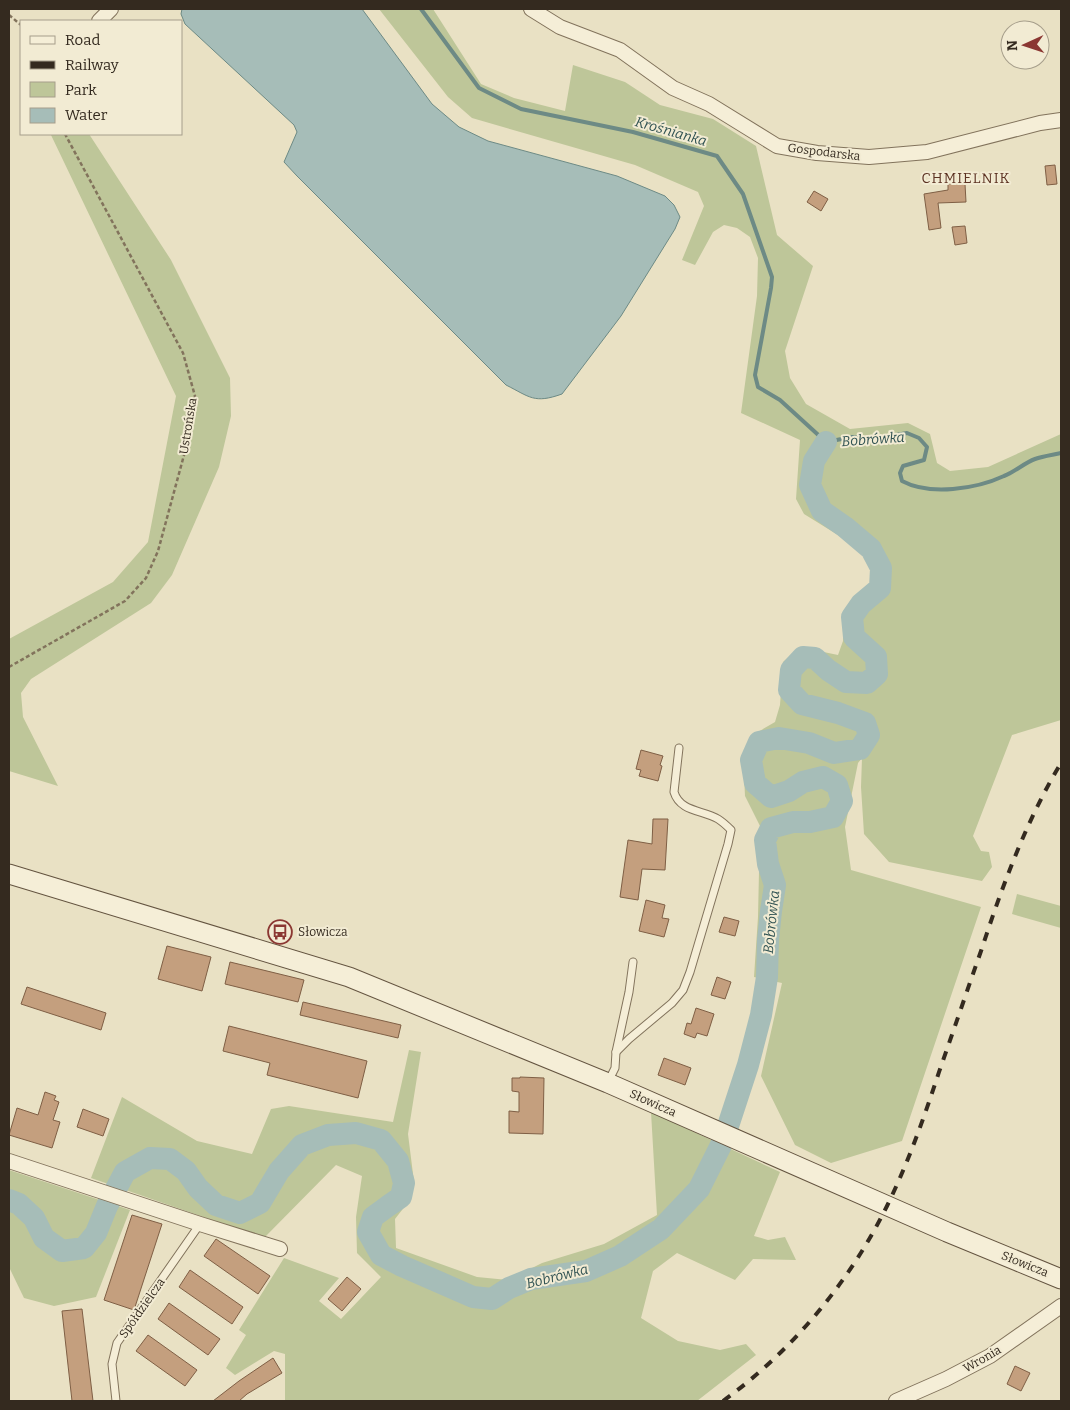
<svg xmlns="http://www.w3.org/2000/svg" width="1070" height="1410" viewBox="0 0 1070 1410" font-family="Bitter,serif">
  <rect width="100%" height="100%" fill="#e9e1c4"/>
  <g fill="#bec699">
    <path d="M379 9H433L481 84 514 98 565 111 573 65 625 82 660 105 713 119 756 146 777 235 813 266 785 351 790 378 806 404 850 429 908 423 930 434 937 463 950 471 988 467 1061 434V720L1012 735 973 836 981 851 989 852 992 867 982 881 889 862 864 834 861 787 862 758 858 763 845 827 851 870 981 907 902 1141 831 1163 795 1145 761 1076 782 983 754 977 758 917 760 826 745 796 743 753 751 736 775 722 780 705 783 662 794 652 809 649 838 655 843 641V624L850 607 873 586 874 570 867 553 804 514 796 499 800 440 741 413 757 296 758 258 750 237 737 228 724 225 713 232 695 265 682 260 704 206 698 192 635 165 472 118 448 97Z"/>
    <path d="M52 134H89L171 260 230 378 231 416 219 467 172 575 151 603 31 679 21 693 23 717 58 786 9 771V639L113 582 148 542 176 396 51 135Z"/>
    <path d="M1017 894 1061 906V928L1012 914Z"/>
    <path d="M409 1050 421 1052 408 1134 414 1182 409 1201 395 1219 396 1248 477 1277 508 1280 542 1263 604 1244 657 1215 651 1112 780 1172 754 1236 768 1240 785 1237 796 1260 753 1259 735 1280 677 1253 653 1271 641 1318 678 1341 720 1350 746 1344 756 1355 697 1401H285V1354L274 1351 235 1375 226 1368 246 1335 239 1330 284 1258 339 1278 319 1301 341 1319 381 1277 357 1253 356 1217 362 1176 336 1165 264 1238 91 1178 122 1097 197 1141 252 1154 271 1109 289 1106 393 1122Z"/>
    <path d="M9 1170 130 1210 96 1297 54 1306 24 1298 9 1267Z"/>
  </g>
  <path fill="#a6bdb8" stroke="#6d8a85" d="M182 9H362L432 104 459 127 488 141 617 176 665 196 674 205 680 217 675 229 621 316 562 394C534 404 530 397 506 385L297 176 284 162 297 132 294 125 185 24 181 14Z"/>
  <g fill="none" stroke-linecap="round" stroke-linejoin="round">
    <path stroke="#6d8a85" stroke-width="4" d="M421 9 479 88 521 109 633 132 717 156 743 194 772 277 771 288 755 375 758 387 780 400 826 442 852 437 874 439 907 433 919 438 927 447 924 460 903 466 900 473 902 481C930 496 976 489 1004 476 1015 472 1024 463 1035 459 1043 456 1052 455 1061 453"/>
    <path stroke="#a6bdb8" stroke-width="22" d="M9 1200 19 1204 34 1218 44 1238 62 1251 84 1248 96 1233 107 1206 125 1172 150 1158 170 1159 186 1171 198 1188 216 1205 240 1213 260 1203 279 1171 302 1145 328 1135 356 1133 381 1140 398 1161 404 1183 401 1197 388 1206 373 1217 368 1232 381 1255 402 1266 473 1297 492 1299 509 1288 531 1279 586 1271 620 1256 661 1229 699 1189 721 1145 728 1126 748 1065 761 1015 767 977 768 940 771 911 775 885 768 864 765 840 771 828 793 822H810L833 817 842 801 837 785 823 777 803 782 789 791 771 797 755 783 751 760 759 742 779 738 809 743 834 753 860 749 869 735 865 723 838 713 802 704 789 690 791 670 803 657 815 658 828 670 846 682 867 683 877 674 876 657 854 637 852 617 861 604 880 588 881 568 871 549 845 527 822 511 810 485 814 461 826 442"/>
  </g>
  <g fill="#c49f7e" stroke="#7f5f45">
    <path d="M1055 165 1057 184 1047 185 1045 166Z"/>
    <path d="M948 184H965L966 202 938 203 941 228 929 230 924 194 948 190Z"/>
    <path d="M814 191 828 199 821 211 807 202Z"/>
    <path d="M965 226 967 243 955 245 952 227Z"/>
    <path d="M641 750 663 756 660 765 662 766 658 781 639 776 641 770 636 769Z"/>
    <path d="M653 819H668L665 870 642 869 638 900 620 897 628 840 652 844Z"/>
    <path d="M646 900 665 905 662 918 669 919 664 937 639 931Z"/>
    <path d="M724 917 739 921 735 936 719 932Z"/>
    <path d="M167 946 211 957 202 991 158 979Z"/>
    <path d="M230 962 304 980 298 1002 225 984Z"/>
    <path d="M717 977 731 982 725 999 711 995Z"/>
    <path d="M27 987 106 1013 101 1030 21 1004Z"/>
    <path d="M303 1002 401 1025 398 1038 300 1015Z"/>
    <path d="M696 1008 714 1014 707 1036 697 1033 695 1038 684 1034 687 1023 691 1024Z"/>
    <path d="M229 1026 367 1061 358 1098 267 1075 270 1063 223 1051Z"/>
    <path d="M664 1058 691 1068 685 1085 658 1075Z"/>
    <path d="M520 1077 544 1078 543 1134 509 1133V1111L519 1112V1092L512 1091V1078H520Z"/>
    <path d="M45 1092 56 1096 54 1100 59 1102 53 1120 60 1122 52 1148 9 1135 17 1108 38 1115Z"/>
    <path d="M83 1109 109 1119 103 1136 77 1127Z"/>
    <path d="M132 1215 162 1224 134 1310 104 1300Z"/>
    <path d="M216 1239 270 1276 258 1294 204 1256Z"/>
    <path d="M190 1270 243 1307 232 1324 179 1287Z"/>
    <path d="M347 1277 361 1289 342 1311 328 1299Z"/>
    <path d="M169 1303 220 1339 208 1355 158 1319Z"/>
    <path d="M82 1309 93 1401H72L62 1311Z"/>
    <path d="M148 1335 197 1370 185 1386 136 1351Z"/>
    <path d="M273 1358 282 1373 247 1394 239 1401H213L239 1381Z"/>
    <path d="M1015 1366 1030 1373 1021 1391 1007 1384Z"/>
  </g>
  <g fill="none" stroke-linecap="round" stroke-linejoin="round">
    <g stroke="#82735c" stroke-width="9">
      <g id="lane">
        <path d="M616 1052 629 1039 672 1003 683 990 690 972 728 844 731 830C727 826 723 822 718 819 703 810 680 812 674 792L679 748"/>
        <path d="M608 1082 615 1068 616 1052 629 992 633 962"/>
        <path d="M116 1401 112 1364 117 1343 200 1224"/>
      </g>
    </g>
    <g stroke="#82735c" stroke-width="16">
      <g id="street">
        <path d="M531 9 560 27 620 50 673 88 709 104 777 146 817 153 869 157 927 152 1040 123 1061 120"/>
        <path d="M99 21 111 9"/>
        <path d="M9 1161 200 1224 280 1249"/>
        <path d="M896 1401 946 1379 990 1356 1061 1306"/>
      </g>
    </g>
    <g stroke="#645440" stroke-width="21">
      <path id="secondary" d="M9 874 349 977 608 1083 947 1232 1061 1279"/>
    </g>
    <g stroke="#82735c" stroke-width="2.5" stroke-dasharray="4 2.5" stroke-linecap="butt">
      <path d="M9 15 21 25"/>
      <path d="M9 667 125 601 146 578 158 551 187 444 195 396 183 353 65 134"/>
    </g>
    <use href="#lane" stroke="#f5eed7" stroke-width="7"/>
    <use href="#street" stroke="#f5eed7" stroke-width="14"/>
    <use href="#secondary" stroke="#f5eed7" stroke-width="19"/>
    <path stroke="#342a1f" stroke-width="4" stroke-dasharray="9 9" stroke-linecap="butt" d="M723 1401C792 1351 849 1283 887 1206 908 1163 924 1118 939 1072 953 1032 967 991 981 951 1002 887 1026 821 1061 763"/>
  </g>
  <defs>
    <g id="bus-ring" transform="scale(1.25)"><circle r="9.5" fill="#f2ebd3" stroke="#8b3732" stroke-width="1.5"/><path d="M-5-6H5V4H4V6H2V4H-2V6H-4V4H-5ZM-3.5-4V0h7V-4ZM-3.5 1.2v1.5H-2V1.2ZM2 1.2v1.5H3.5V1.2Z" fill="#8b3732"/></g>
  </defs>
  <g fill-rule="evenodd">
    <use href="#bus-ring" x="280" y="932"/>
  </g>
  <g text-anchor="middle" stroke-width="4" stroke-linejoin="round" paint-order="stroke">
    <g font-size="12" fill="#342a1f" stroke="#f2ebd3">
      <text transform="translate(824 152) rotate(7)" y="4">Gospodarska</text>
      <text transform="translate(188 426) rotate(-81)" y="4">Ustrońska</text>
      <text transform="translate(653 1103) rotate(24)" y="4">Słowicza</text>
      <text transform="translate(1025 1264) rotate(22)" y="4">Słowicza</text>
      <text transform="translate(142 1308) rotate(-55)" y="4">Spółdzielcza</text>
      <text transform="translate(982 1359) rotate(-30)" y="4">Wronia</text>
    </g>
    <g font-size="12" fill="#342a1f" stroke="#f2ebd3" text-anchor="start">
      <text x="298" y="936">Słowicza</text>
    </g>
    <g font-size="14" font-style="italic" fill="#305252" stroke="#f2ebd3">
      <text transform="translate(671 131) rotate(16)" y="5">Krośnianka</text>
      <text transform="translate(873 439) rotate(-4)" y="5">Bobrówka</text>
      <text transform="translate(771 922) rotate(-84)" y="5">Bobrówka</text>
      <text transform="translate(557 1276) rotate(-14)" y="5">Bobrówka</text>
    </g>
    <g font-size="14" letter-spacing="1" fill="#5c3222" stroke="#f2ebd3">
      <text x="966" y="183">CHMIELNIK</text>
    </g>
  </g>
  <rect width="1070" height="1410" fill="none" stroke="#342a1f" stroke-width="20"/>
  <rect x="20" y="20" width="162" height="115" fill="#f2ebd3" stroke="#a69e8b"/>
  <rect x="30" y="36" width="25" height="8" fill="#f5eed7" stroke="#a69e8b"/>
  <text x="65" y="45" font-size="15" fill="#342a1f">Road</text>
  <rect x="30" y="61" width="25" height="8" fill="#342a1f" stroke="#a69e8b"/>
  <text x="65" y="70" font-size="15" fill="#342a1f">Railway</text>
  <rect x="30" y="82" width="25" height="15" fill="#bec699" stroke="#a69e8b"/>
  <text x="65" y="95" font-size="15" fill="#342a1f">Park</text>
  <rect x="30" y="108" width="25" height="15" fill="#a6bdb8" stroke="#a69e8b"/>
  <text x="65" y="120" font-size="15" fill="#342a1f">Water</text>
  <g transform="translate(1025 45) rotate(267)"><circle r="24" fill="#f2ebd3" stroke="#a69e8b"/>
  <path d="M0-4L9 19L0 12L-9 19Z" fill="#8b3732"/>
  <text y="-8" font-size="14" font-weight="bold" text-anchor="middle" fill="#342a1f">N</text>
  </g>
</svg>
